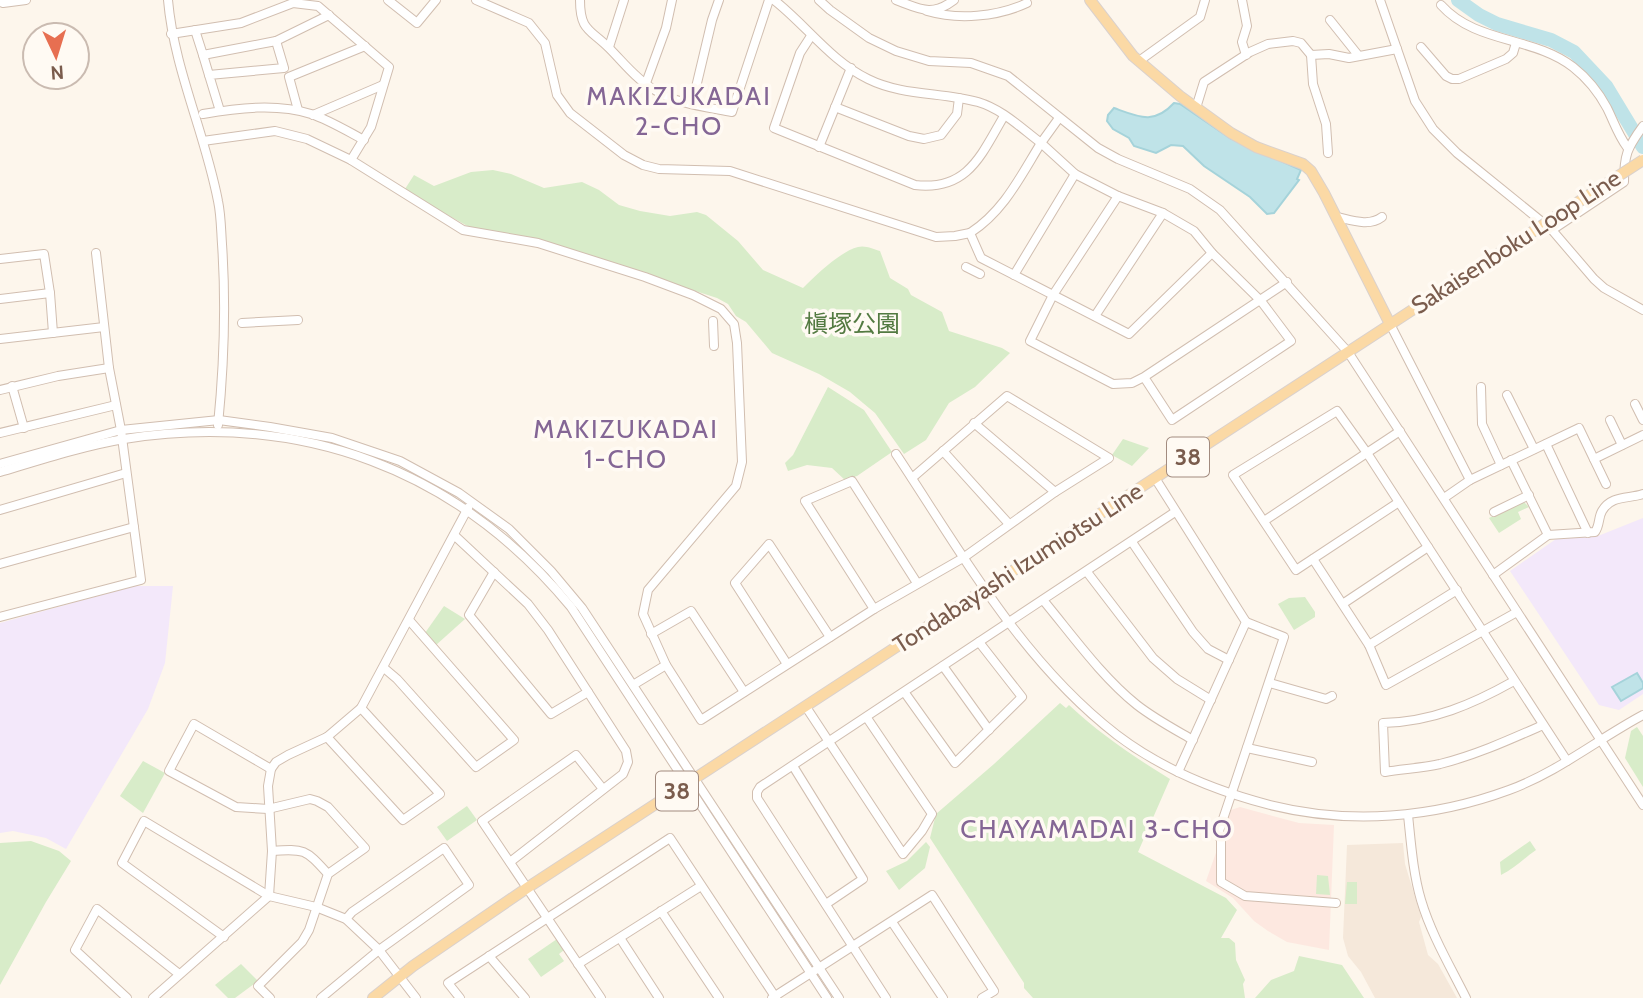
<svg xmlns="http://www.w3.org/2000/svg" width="1643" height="998" viewBox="0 0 1643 998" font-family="Cabin,'Noto Sans JP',sans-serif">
  <rect width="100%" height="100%" fill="#fdf6ec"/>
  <path fill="#f5e8da" d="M1403 843 1405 864 1421 917 1419 922 1428 955 1438 964 1457 998H1375L1361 972 1348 956 1343 938 1347 845Z"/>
  <path fill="#fde8e0" d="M1240 807 1299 823 1334 825 1329 950 1287 942 1268 931 1254 921 1233 898 1206 881 1231 810Z"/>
  <g fill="#f3e8fa">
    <path d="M1643 518V694L1619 710 1599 705 1510 571 1556 539 1598 536Z"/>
    <path d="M134 586H173L165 663 148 709 66 849 46 838 13 831 0 833V623Z"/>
  </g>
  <g fill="#d8ecc9">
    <path d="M493 170 511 174 544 188 582 182 599 190 619 205 640 211 670 216 697 212 706 215 738 241 763 270 803 288C816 275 841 251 858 247 865 245 874 249 880 251L890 278 908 289 911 295 942 312 949 331 1002 348 1010 353 975 387 949 403 926 440 904 454 875 413 863 403 850 392 819 374 772 353 746 322 736 316 728 304 717 298 533 238 471 228 426 203 405 189 414 175 434 186 471 172Z"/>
    <path d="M828 387 864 410 892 452 857 476 845 480 832 468 807 465 788 471 785 463 793 455Z"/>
    <path d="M1123 439 1149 448 1132 466 1112 455Z"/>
    <path d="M1523 501 1529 507 1518 512 1521 519 1499 533 1489 518Z"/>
    <path d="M1305 597 1315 612V617L1294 630 1278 604 1289 598Z"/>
    <path d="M444 606 465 619 436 645 425 633Z"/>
    <path d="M1060 703 1066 708 1069 705C1100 734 1134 757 1170 779L1138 852 1226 898 1237 910 1221 938H1229L1235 943 1236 960 1245 980 1243 984 1245 998H1033L1024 988V983L930 838 936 814 994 764Z"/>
    <path d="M1637 727 1643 736V787L1625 758 1631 731Z"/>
    <path d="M143 761 165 773 143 813 120 796Z"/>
    <path d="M467 806 477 820 447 841 437 827Z"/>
    <path d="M31 841 59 851 71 861 46 902 0 985V843Z"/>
    <path d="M1530 841 1536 850C1523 859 1514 869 1501 875L1500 862Z"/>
    <path d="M926 842 930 847 925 868 899 890 886 871 907 861Z"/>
    <path d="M1317 875 1328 876 1330 895 1316 894Z"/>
    <path d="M1347 882H1357V904H1345Z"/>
    <path d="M557 939 564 950 559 954 564 961 541 977 528 959Z"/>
    <path d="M1299 956 1342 965 1364 998H1255L1271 980 1294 971Z"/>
    <path d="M241 964 258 981 235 998H228L215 985Z"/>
  </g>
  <g fill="#bfe3e8" stroke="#a5d3da" stroke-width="2">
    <path d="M1174 103 1180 104 1230 138 1301 170 1297 179 1299 180 1274 213 1267 214 1250 197 1204 166 1183 146 1171 145 1156 153 1134 146 1129 138 1113 129 1107 121 1108 115 1114 108C1139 117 1154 125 1174 103Z"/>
    <path d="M1637 673 1643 683V688L1621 701 1612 687Z"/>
  </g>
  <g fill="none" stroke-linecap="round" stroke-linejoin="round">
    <path stroke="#bfe3e8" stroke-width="14" d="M1458 0 1479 15 1497 24 1551 40 1574 52 1606 86 1643 147"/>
    <g stroke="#d1beb0" stroke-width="10">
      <g id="minor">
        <path d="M4 0 3 3 26 0"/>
        <path d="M168 0C174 69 205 133 218 201 221 215 221 230 222 244 226 303 224 365 218 425"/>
        <path d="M388 0 417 23 436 0"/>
        <path d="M476 0 529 23 545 43 557 95 570 113 624 155 643 165 659 169 730 171 936 237 955 236 970 233"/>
        <path d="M580 0C580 31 590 29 609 48 623 62 636 79 653 89 676 104 706 107 732 112L769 0"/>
        <path d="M774 0C806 25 831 61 868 79 902 96 942 92 978 102 1002 109 1021 128 1041 143L1059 118"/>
        <path d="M819 0 830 10 869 38 896 51 929 61 971 63 1008 76 1098 148 1118 159 1190 189 1220 210 1348 352 1643 805"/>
        <path d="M896 0C920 9 932 17 954 0"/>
        <path d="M1242 0 1247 26 1242 42 1246 55"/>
        <path d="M1380 0 1415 101 1433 129 1457 153 1552 230 1594 279 1604 288 1643 310"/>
        <path d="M1441 5C1476 44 1533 36 1573 67 1587 78 1599 93 1607 108 1614 122 1618 135 1627 147"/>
        <path d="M927 11C958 20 997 17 1027 3"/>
        <path d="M1330 20 1358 55"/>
        <path d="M195 30 203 55 276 41 284 68 209 75 220 111"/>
        <path d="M171 34 241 23 293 3 318 6 389 67 371 127 351 160"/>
        <path d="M811 36 800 53 774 128 915 185C968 191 981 155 1004 116"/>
        <path d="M276 41 329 15"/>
        <path d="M609 47 624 0"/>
        <path d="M1421 47 1446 76 1452 79H1459L1506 59 1513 53 1516 43"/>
        <path d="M203 55 209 75"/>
        <path d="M1311 55 1313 84 1326 124 1328 153"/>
        <path d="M1139 61 1200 17 1205 0"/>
        <path d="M646 83 666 28 672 0"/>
        <path d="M692 104 712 20 719 0"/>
        <path d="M835 107 909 136 924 139 941 135 957 114 959 98"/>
        <path d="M1196 108 1204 82 1250 52 1268 44 1293 41 1301 43 1311 55 1329 54 1349 58 1397 49"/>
        <path d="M298 110 289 77 365 46"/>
        <path d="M203 114C237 108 277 103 311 114 329 120 347 131 364 140"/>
        <path d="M313 115 383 85"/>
        <path d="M203 141 275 131 307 139 351 160 463 230 538 243 645 277 693 295 721 309 734 324 737 343 742 462 736 486 648 590 643 614 666 665 701 720 874 609 963 558 1055 492 1109 458 1007 396 912 478"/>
        <path d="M819 147 851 68"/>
        <path d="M1118 196 1075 174 1041 143C1020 177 1004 211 970 233L981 258 1129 334 1212 253"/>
        <path d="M1337 217C1351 220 1369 227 1382 217"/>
        <path d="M1552 230 1624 182C1624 155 1627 148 1643 126"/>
        <path d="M0 259 44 254 50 293"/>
        <path d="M966 267 980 274"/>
        <path d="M1014 275 1075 174"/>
        <path d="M0 299 50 293 53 333"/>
        <path d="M1095 316 1163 213"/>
        <path d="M713 321 714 346"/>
        <path d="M242 323 298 320"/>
        <path d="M1390 324 1470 480"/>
        <path d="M0 339 104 327"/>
        <path d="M1144 377 1172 420 1291 341 1261 301 1212 253 1194 231 1163 213 1118 196 1053 295 1030 341 1113 384 1132 383 1144 377 1287 282"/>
        <path d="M12 386 24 428"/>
        <path d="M1481 387 1482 424 1501 465"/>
        <path d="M0 390 58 376 109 368"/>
        <path d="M1507 395 1534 449"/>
        <path d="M1635 404 1643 420"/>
        <path d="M1610 420 1622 445"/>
        <path d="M974 423 1055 492"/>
        <path d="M0 433 116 405"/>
        <path d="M1546 444 1588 533"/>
        <path d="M943 451 1009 524"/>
        <path d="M896 454C961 552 1022 662 1117 735 1163 770 1216 791 1270 805 1350 825 1433 818 1509 790 1558 772 1598 739 1643 715"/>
        <path d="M1594 459 1643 435"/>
        <path d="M1511 460 1548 535"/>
        <path d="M0 464 121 430 219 420 270 427 332 438 400 461 459 493 509 529 551 571 582 608 839 998"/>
        <path d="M0 472C40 460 83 446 124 439 301 411 457 469 571 607L827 998"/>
        <path d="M1155 478 1246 622 1178 772"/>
        <path d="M1444 498 1470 480 1579 428 1606 484"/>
        <path d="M1399 502 1296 570 1233 475 1337 411 1367 453 1567 761"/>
        <path d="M0 510 126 473"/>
        <path d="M1494 512 1529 495"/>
        <path d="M1264 521 1400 431"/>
        <path d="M454 535 528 604 548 630 626 751 628 762 623 774 510 862"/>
        <path d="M1132 542 1193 632 1208 649 1229 660"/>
        <path d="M1313 559 1369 645 1386 685 1517 612"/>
        <path d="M0 564 134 527"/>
        <path d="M494 572 469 615 551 714 588 692"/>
        <path d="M1087 572 1153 658 1177 679 1211 700"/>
        <path d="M1493 575 1548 535 1595 532C1600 525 1598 518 1602 511 1611 495 1629 499 1643 494"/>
        <path d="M1043 600C1073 636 1101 676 1137 705 1155 719 1174 729 1193 740"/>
        <path d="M1344 603 1428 547"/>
        <path d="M874 609 805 501 852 481 917 583"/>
        <path d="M0 617 141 580 121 430 109 368 96 253"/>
        <path d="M1246 622 1284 637 1218 834 1221 840V882L1245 896 1336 903"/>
        <path d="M651 634 691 611 744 692"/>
        <path d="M1369 645 1457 590"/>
        <path d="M787 664 735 583 769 544 830 637"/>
        <path d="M943 666 989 730"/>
        <path d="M384 668 397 679 476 767 514 740 409 620"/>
        <path d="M1514 681C1473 704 1432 722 1383 723L1385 772C1403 769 1422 768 1440 764 1476 755 1509 740 1543 725"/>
        <path d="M1270 683 1326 699 1332 696"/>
        <path d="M633 685 666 665"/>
        <path d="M905 693 955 763 1022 697 979 642"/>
        <path d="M806 707 903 854 922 831 932 814 867 718"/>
        <path d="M327 737 403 820 440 794 361 708"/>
        <path d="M1247 748 1312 762"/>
        <path d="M793 766 863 879 826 904"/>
        <path d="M1408 815C1411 843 1413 873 1421 900 1431 934 1450 966 1466 998"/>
        <path d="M272 851C305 848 306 850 328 874"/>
        <path d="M661 911 719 998"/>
        <path d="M892 922 943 998"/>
        <path d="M224 937 122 863 144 821 269 896 316 907 346 919 379 950 416 998"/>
        <path d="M620 938 659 998"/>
        <path d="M489 956 525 998"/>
        <path d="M578 964 701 886"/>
        <path d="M127 998 75 950 97 909 179 974"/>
        <path d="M153 998 269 896 272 851 268 786 271 769 276 762 288 755 327 737 361 708 468 508"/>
        <path d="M270 998 258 986 302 942 309 930 328 874 365 848 328 807 317 801 310 799 268 809 236 807 169 771 194 724 271 769"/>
        <path d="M321 998 379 950 469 885 444 848 352 912 346 919"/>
        <path d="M460 998 448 983 670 838 776 998"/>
        <path d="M601 998 482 821 576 755 603 789"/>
        <path d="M772 998 932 895 994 991 982 998"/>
        <path d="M886 998 757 798V792L760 787 1175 512"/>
      </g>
    </g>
    <g stroke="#dad1cd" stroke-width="12">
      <g id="major">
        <path d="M1090 0 1133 56 1180 96 1231 133 1256 147 1303 164 1311 171 1324 193 1390 324"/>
        <path d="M373 998 413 966 527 888 1472 271"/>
      </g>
    </g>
    <use href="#minor" stroke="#fff" stroke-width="8"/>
    <use href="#major" stroke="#fbd9a5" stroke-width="10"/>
    <g stroke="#dad1cd" stroke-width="12" stroke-linecap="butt">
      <path id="major-bridge" d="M1472 271 1643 160"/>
    </g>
    <use href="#major-bridge" stroke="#fbd9a5" stroke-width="10"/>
  </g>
  <g text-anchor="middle" stroke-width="7" stroke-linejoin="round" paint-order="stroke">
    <g fill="#fffaf3" stroke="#a28b7f" stroke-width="2">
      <rect x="1167" y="437.5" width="42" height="39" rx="5"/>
      <rect x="656" y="771.5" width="42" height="39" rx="5"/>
    </g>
    <g font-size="23" font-weight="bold" fill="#7a5c4d">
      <text x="1188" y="465">38</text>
      <text x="677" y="799">38</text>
    </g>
    <g font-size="24" fill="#7a5c4d" stroke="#fffaf3">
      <text transform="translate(1516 242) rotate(-33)" y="8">Sakaisenboku Loop Line</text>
      <text transform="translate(1018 568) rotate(-33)" y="8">Tondabayashi Izumiotsu Line</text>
    </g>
    <g font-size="24" fill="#537a41" stroke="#fffaf3">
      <text x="852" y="332">槇塚公園</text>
    </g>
    <g font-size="26" letter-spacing="2" fill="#846695" stroke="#fffaf3">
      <text x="679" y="105">MAKIZUKADAI<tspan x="679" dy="30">2-CHO</tspan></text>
      <text x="626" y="438">MAKIZUKADAI<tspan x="626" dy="30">1-CHO</tspan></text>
      <text x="1097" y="838">CHAYAMADAI 3-CHO</text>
    </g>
  </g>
  <g transform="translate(56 56) rotate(176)"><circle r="33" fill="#fffaf3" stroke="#cabbb1" stroke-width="2"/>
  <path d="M0-5L12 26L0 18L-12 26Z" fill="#e76f51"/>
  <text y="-10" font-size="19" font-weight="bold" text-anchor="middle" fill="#7a5c4d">N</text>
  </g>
</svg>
